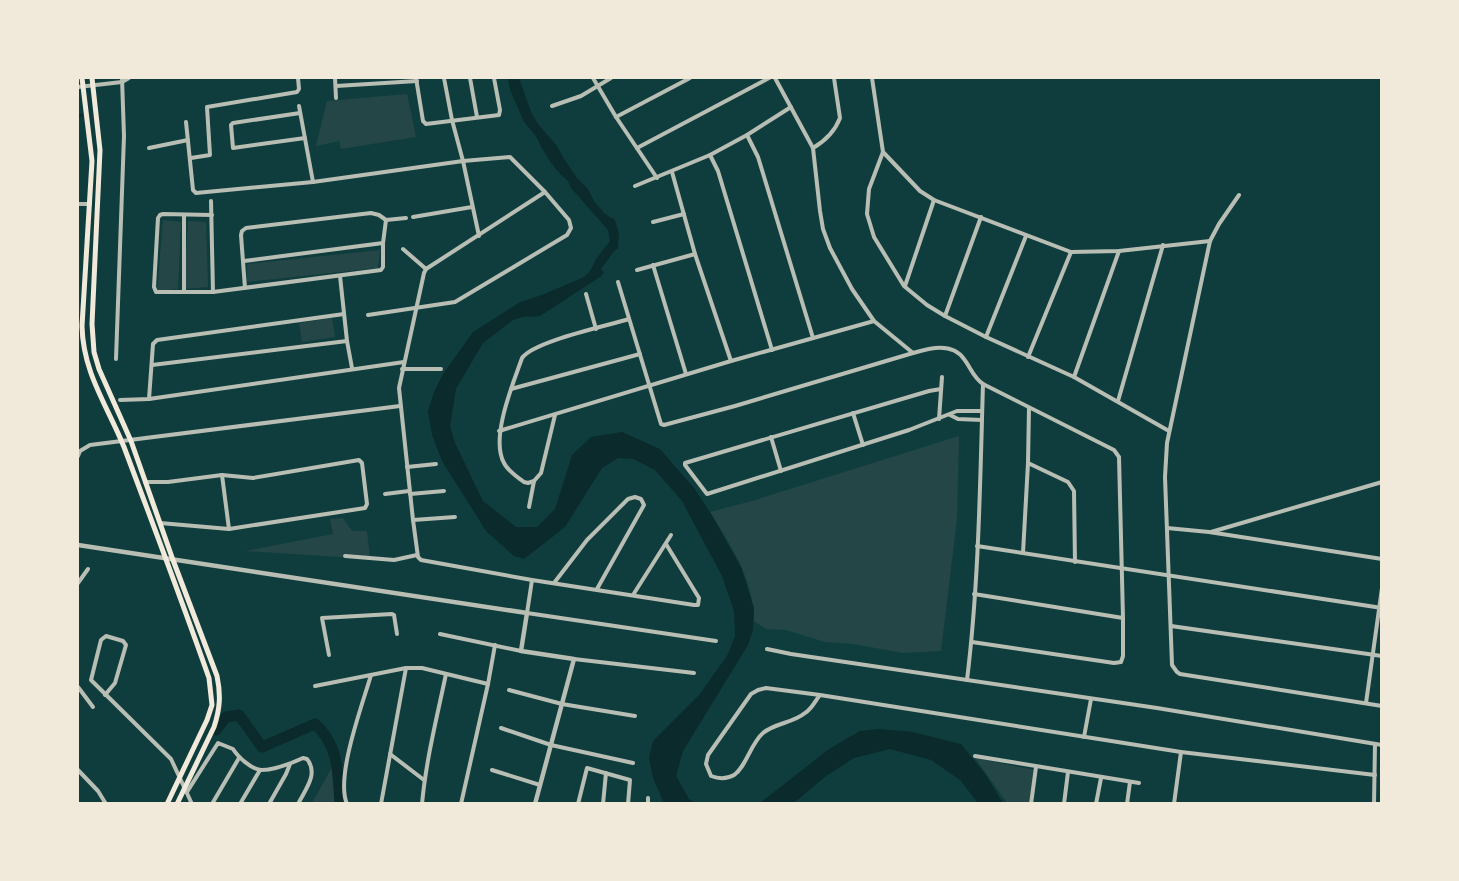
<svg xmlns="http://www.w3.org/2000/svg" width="1459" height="881" viewBox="0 0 1459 881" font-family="'Exo 2',sans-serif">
  <rect width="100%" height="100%" fill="#0f3d3e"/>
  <g fill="#244646">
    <path d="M407 94 416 137 341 149 339 141 316 146 327 101Z"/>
    <path d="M163 220 181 222 178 289 157 291Z"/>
    <path d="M188 221 206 222 208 287 184 289Z"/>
    <path d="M380 250 378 268 247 282V264Z"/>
    <path d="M332 318 335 337 302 342 299 323Z"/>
    <path d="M959 436 957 519 941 651 903 653 853 644 825 642 786 630 766 629 754 621C755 582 730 544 710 512L752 501Z"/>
    <path d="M343 518 352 531H367L370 559 245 551 333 534 330 519Z"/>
    <path d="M975 758 1034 770 1029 803H1007Z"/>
    <path d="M332 767 336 803H312Z"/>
  </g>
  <g fill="#0a2a2b">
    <path d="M508 78H519L531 112 538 124 557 146 564 159 577 178 588 189 594 201 605 214 615 220 619 234 618 249 615 250 601 269 604 273 600 277 540 316 523 317 513 320 483 343 456 389 450 426 455 443 483 501 516 527H537L555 509 572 455 591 437 622 432 660 449 694 488 710 512 741 567 754 608 753 630 748 645 683 751 676 776 689 799 695 803H666L663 801 653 778 649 758 653 741 699 695 727 656 735 636 734 611 722 576 682 501 655 470 633 459 618 458 602 468 565 527 524 559 514 556 486 531 442 461 432 435 428 411 434 392 443 374 473 332 520 302 542 295 584 277 590 271 596 259 610 241 608 230 571 188 568 181C555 171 543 152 537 138 533 131 527 127 523 120 521 117 521 113 519 110 514 99 509 90 508 78Z"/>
    <path d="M879 729 913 732 961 744 986 775 1003 803H978L960 780 931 760 890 749 854 758 826 776 794 803H760L829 749 860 731Z"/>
  </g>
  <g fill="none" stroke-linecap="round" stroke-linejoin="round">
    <path stroke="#0a2a2b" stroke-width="2" d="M78 116 82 115"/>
    <path stroke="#0a2a2b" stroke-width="11" d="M216 730 226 717 239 715 262 747 315 724C339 745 338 774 340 804"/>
    <g stroke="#b8beb3" stroke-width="4">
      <path d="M335 78 336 98"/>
      <path d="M416 78 423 121 426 124 499 115 500 110 494 78"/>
      <path d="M444 78 452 120 463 161 479 236"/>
      <path d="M470 78 477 117"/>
      <path d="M593 78 616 117 657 178"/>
      <path d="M775 78 813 148 820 211 823 229 830 248 852 289 874 321 913 353C930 348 952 342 964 359 971 368 973 377 983 384L1114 450 1119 457 1123 618V656L1121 662 1114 663 972 642"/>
      <path d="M872 78 883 152 869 189 867 214 874 237 904 286 927 305 945 316 986 337 1074 377 1169 431"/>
      <path d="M336 86 417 81"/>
      <path d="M78 87 122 82 129 78"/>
      <path d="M299 106 313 182"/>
      <path d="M552 106 581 96 611 78"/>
      <path d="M300 113 233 123 231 125 233 148 305 138"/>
      <path d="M616 117 690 78"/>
      <path d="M186 122 193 190 196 193 313 182 463 161 510 157 545 192 569 220 571 228 567 235 455 302 368 315"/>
      <path d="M747 135 758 157 813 338"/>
      <path d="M149 148 188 140"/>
      <path d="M637 148 769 78"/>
      <path d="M813 148C825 141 835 131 840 118L834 78"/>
      <path d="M883 152 920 191 934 200 1071 252 1119 251 1210 241"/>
      <path d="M710 155 718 171 772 350"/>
      <path d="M191 158 210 155 207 107 297 92 299 89 298 78"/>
      <path d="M672 172 695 254 731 361"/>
      <path d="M635 186 710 155 747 135 791 107"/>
      <path d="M545 192 426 269 424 273 399 388 413 520 418 557 421 560 532 580 694 605H698L699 598 666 544"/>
      <path d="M1239 195 1219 224 1210 241 1167 443 1165 477 1172 665 1177 672 1180 674 1382 706"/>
      <path d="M211 201 213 292"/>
      <path d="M78 204H90"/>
      <path d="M184 215V291"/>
      <path d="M212 215 163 214 160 215 158 218 154 287 156 292H213L381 270 383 267V243L386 220"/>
      <path d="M413 217 472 207"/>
      <path d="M653 222 684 214"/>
      <path d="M403 249 426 269"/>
      <path d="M244 261 383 243"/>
      <path d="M653 265 686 374"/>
      <path d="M637 270 695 254"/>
      <path d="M340 276 347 341 352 368"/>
      <path d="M618 282 661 424 664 425 735 406 913 353"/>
      <path d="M905 286 934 200"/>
      <path d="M245 288 241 235 242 231 246 228 371 213 379 215 386 220 406 218"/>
      <path d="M586 294 596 329"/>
      <path d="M945 316 981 217"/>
      <path d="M986 337 1026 236"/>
      <path d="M1028 357 1071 252"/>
      <path d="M116 359 124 136 122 78"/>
      <path d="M152 365 347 341"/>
      <path d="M402 369H441"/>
      <path d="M1074 377 1119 251"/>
      <path d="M511 389 640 354"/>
      <path d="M941 389 929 391 685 463V465L707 494 909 430 957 411H982"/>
      <path d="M149 399 153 344 157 340 344 314"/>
      <path d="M120 400 149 399 404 362"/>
      <path d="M1118 401 1163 245"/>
      <path d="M853 413 863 445"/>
      <path d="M950 415 958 419 982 420"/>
      <path d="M939 419 942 377"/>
      <path d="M499 431 731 361 874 321"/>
      <path d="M771 437 781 471"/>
      <path d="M78 456 80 451 90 445 400 406"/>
      <path d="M1028 463 1068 482 1074 491 1075 562"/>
      <path d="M407 467 436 464"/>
      <path d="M222 475 229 529"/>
      <path d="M534 481 528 483 524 482C517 477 508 471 504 463 490 438 513 384 522 358 534 341 607 326 629 319"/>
      <path d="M145 482H168L222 475 253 478 359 460 362 463 367 504 365 508 229 529 160 523"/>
      <path d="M385 494 409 491"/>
      <path d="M410 494 444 491"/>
      <path d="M529 507 534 481 541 473 555 415"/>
      <path d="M413 520 455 517"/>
      <path d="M1167 528 1209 532 1382 559"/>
      <path d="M1211 532 1382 482"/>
      <path d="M977 546 1382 608"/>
      <path d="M1023 553 1028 463 1029 408"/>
      <path d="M345 556 394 560 417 555"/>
      <path d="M532 580 527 613 716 641"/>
      <path d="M78 583 88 569"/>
      <path d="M554 583 587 540 628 499 635 497 641 499 644 505 597 589"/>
      <path d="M974 594 1123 618"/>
      <path d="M633 595 671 535"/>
      <path d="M1171 626 1382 656"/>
      <path d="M440 634 521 651"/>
      <path d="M767 649 791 654 1157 708 1382 745"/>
      <path d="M329 655 322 618 392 614 394 615 397 634"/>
      <path d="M574 659 694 673"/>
      <path d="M967 680C979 582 980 483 983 384"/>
      <path d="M315 686 406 668H422L488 684"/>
      <path d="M78 687 93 707"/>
      <path d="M509 690 562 704 635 716"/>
      <path d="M105 695 115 683 126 645 123 641 106 636 101 640 91 680 171 759 192 804"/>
      <path d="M820 695C815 701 812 709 805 713 793 723 775 723 763 733 751 743 746 767 734 775 727 779 719 779 711 776L706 764 708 755 751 694 758 690 766 688 820 695 1181 752 1375 775"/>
      <path d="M1366 703 1382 588"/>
      <path d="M501 728 551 745 633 763"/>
      <path d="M1084 737 1091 699"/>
      <path d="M390 754 424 780"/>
      <path d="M975 756 1139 783"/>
      <path d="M78 770 98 791 106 804"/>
      <path d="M492 770 540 785"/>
      <path d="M187 792 218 743 233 749C238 757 251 769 261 770 274 770 292 763 303 758L307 759C319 774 305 790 298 804"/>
      <path d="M212 804 239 758"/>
      <path d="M240 804 260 770"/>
      <path d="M269 804 286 774 290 764"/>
      <path d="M347 804C335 777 363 703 371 675"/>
      <path d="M381 804 406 668"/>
      <path d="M422 804C426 760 437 717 446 674"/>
      <path d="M461 804 488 684 495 645"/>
      <path d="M578 804 587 768 630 780 628 804"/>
      <path d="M603 804 606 773"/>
      <path d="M648 804V798"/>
      <path d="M1031 804 1036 767"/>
      <path d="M1064 804 1068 772"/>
      <path d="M1096 804 1101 778"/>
      <path d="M1127 804 1130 782"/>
      <path d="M1174 804 1181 752"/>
      <path d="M1374 804 1375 744"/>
    </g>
    <path stroke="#b8beb3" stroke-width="4.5" d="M78 545 527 613 521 651 574 659 535 804"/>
    <g stroke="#f1e9da" stroke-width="5">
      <path d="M82 78 92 161 82 326C83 373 107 405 124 447 153 524 182 601 209 678L212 705 207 720 167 804"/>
      <path d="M92 78 100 150 92 324 94 352 99 369 131 441 173 560 217 676C221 695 220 709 214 727L177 804"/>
    </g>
  </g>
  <rect width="1459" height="881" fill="none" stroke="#f1e9da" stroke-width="158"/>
</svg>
